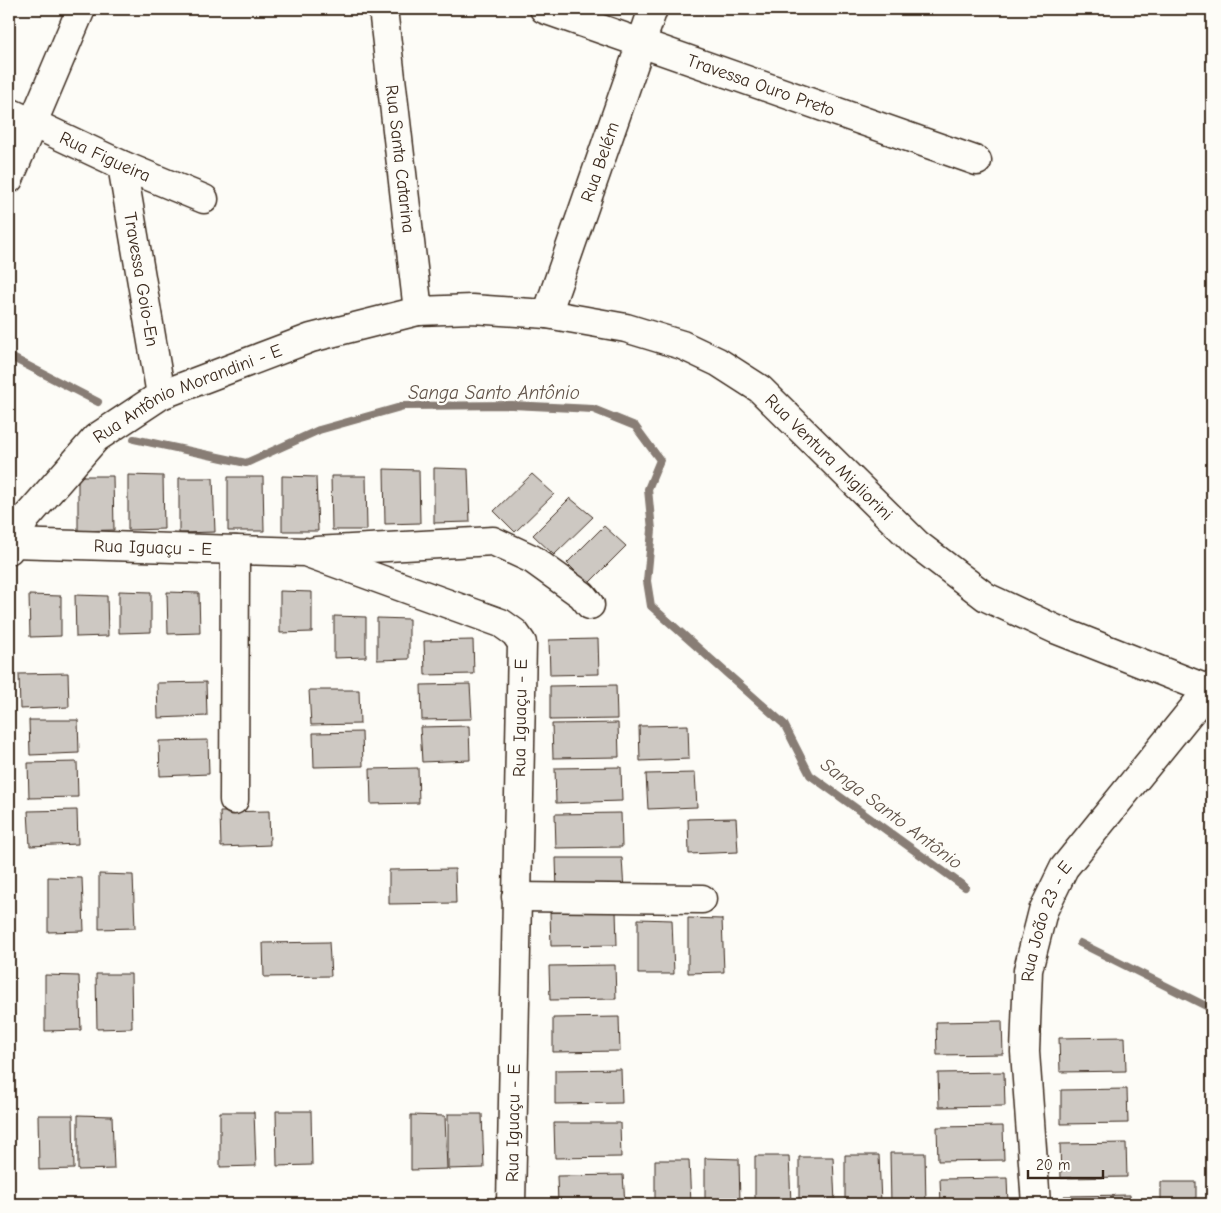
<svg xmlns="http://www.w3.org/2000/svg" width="1221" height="1213" viewBox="0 0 1221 1213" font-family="'Comic Neue',sans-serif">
  <rect width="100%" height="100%" fill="#fdfcf7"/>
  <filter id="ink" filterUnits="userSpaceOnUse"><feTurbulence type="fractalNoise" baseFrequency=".02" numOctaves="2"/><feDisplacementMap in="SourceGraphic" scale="10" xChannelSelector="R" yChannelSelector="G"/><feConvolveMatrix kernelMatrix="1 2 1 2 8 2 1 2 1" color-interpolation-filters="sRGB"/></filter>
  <g filter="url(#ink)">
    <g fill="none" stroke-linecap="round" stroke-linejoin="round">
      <g stroke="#887d74" stroke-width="8">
        <path d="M9 356 98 402"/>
        <path d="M134 439 246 463 319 430 404 406 512 405 593 409 635 426 660 460 648 489 652 530 647 581 651 606 784 724 810 775 965 887"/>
        <path d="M1080 943 1212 1009"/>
      </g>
    </g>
    <g fill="#cdc8c2" stroke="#3b2a1e">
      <path d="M434 468 468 469 470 522 434 523Z"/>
      <path d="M384 469 419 470 420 523 385 524Z"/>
      <path d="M532 474 554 494 515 532 494 511Z"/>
      <path d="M128 475 163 476 164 529 128 530Z"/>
      <path d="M78 476H113L114 530 78 531Z"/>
      <path d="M282 476 316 477 318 531H282Z"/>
      <path d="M331 476H366L367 530H332Z"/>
      <path d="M228 477H263L264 531H228Z"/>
      <path d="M179 478H213L215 532 179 533Z"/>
      <path d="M570 498 593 517 554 555 533 535Z"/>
      <path d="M604 526 626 546 588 584 567 563Z"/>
      <path d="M119 591 151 592V632L119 633Z"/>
      <path d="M280 591 312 592V632L280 633Z"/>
      <path d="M167 592 199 593 200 633 168 634Z"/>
      <path d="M29 595 61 596V636L30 637Z"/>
      <path d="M75 595 107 596 108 636 76 637Z"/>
      <path d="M334 616 366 617V657L334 658Z"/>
      <path d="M377 618 409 619V659L377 660Z"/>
      <path d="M598 639 599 674 550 675 549 640Z"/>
      <path d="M473 640 474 674 425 675 424 641Z"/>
      <path d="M68 673 69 707 20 709 19 674Z"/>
      <path d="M206 682 207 716 158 718 157 683Z"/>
      <path d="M470 684 472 719 422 720 421 685Z"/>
      <path d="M616 685 617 719 550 720V686Z"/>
      <path d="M309 690H359L360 724 311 725Z"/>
      <path d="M29 720H78L79 753 30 755Z"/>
      <path d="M618 723 619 757 553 758 552 724Z"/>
      <path d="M688 725 689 759 640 761 639 726Z"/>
      <path d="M469 726 470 760 422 762 420 727Z"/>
      <path d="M362 732 363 766 314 767 313 733Z"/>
      <path d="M208 740 209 774 160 776 159 741Z"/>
      <path d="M77 762 78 797 29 798 28 763Z"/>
      <path d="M621 767 622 801 556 803 555 768Z"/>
      <path d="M418 768 419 803 371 804 370 769Z"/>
      <path d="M695 773 697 807 648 809 646 774Z"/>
      <path d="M77 810 78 844 30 846 28 811Z"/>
      <path d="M269 811 270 845 221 847 220 812Z"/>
      <path d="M621 813 622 847 556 848 555 814Z"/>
      <path d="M736 818 738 852 689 854 688 819Z"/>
      <path d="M556 858H622L624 891 557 892Z"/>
      <path d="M455 869 456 903 389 904V870Z"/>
      <path d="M99 874 133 875 135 928 99 929Z"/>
      <path d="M48 877 82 878 84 931 48 932Z"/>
      <path d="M616 911 617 945 551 946 550 912Z"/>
      <path d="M688 918 722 919 724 972 688 973Z"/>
      <path d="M638 919 672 920 674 974H638Z"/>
      <path d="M329 942 331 976 264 977 263 943Z"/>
      <path d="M615 965 616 999 550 1000 549 966Z"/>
      <path d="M96 974H131L132 1028 97 1029Z"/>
      <path d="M45 975 79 976 81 1030 45 1031Z"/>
      <path d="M619 1017 620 1051 553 1052V1018Z"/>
      <path d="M1002 1021 1003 1054 937 1055 936 1022Z"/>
      <path d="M1125 1037 1126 1071 1060 1072 1059 1038Z"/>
      <path d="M621 1069 622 1103 555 1104V1070Z"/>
      <path d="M1004 1072 1005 1106 939 1107 938 1073Z"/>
      <path d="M1127 1089 1128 1123 1061 1124V1090Z"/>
      <path d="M276 1111H311L312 1165 277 1166Z"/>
      <path d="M220 1112H254L256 1166 220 1167Z"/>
      <path d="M448 1114H482L484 1168 448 1169Z"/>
      <path d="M38 1115H73L74 1169 39 1170Z"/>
      <path d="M78 1115 112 1116 114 1169 78 1170Z"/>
      <path d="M411 1115 445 1116 447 1169 411 1170Z"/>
      <path d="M554 1123H620L621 1157 555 1158Z"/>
      <path d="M1003 1126 1004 1160 938 1161 937 1127Z"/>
      <path d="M1126 1143 1127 1177 1061 1178 1060 1144Z"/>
      <path d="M890 1153H925L926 1204H891Z"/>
      <path d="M845 1155H879L881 1204H845Z"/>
      <path d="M755 1156H789L791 1204H755Z"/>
      <path d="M799 1157H833L835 1204H799Z"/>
      <path d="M705 1158 739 1159 740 1204H705Z"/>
      <path d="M655 1160H689L691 1204H655Z"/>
      <path d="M623 1175 625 1204H558L557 1176Z"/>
      <path d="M1007 1178 1008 1204H941L940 1179Z"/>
      <path d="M1210 1181H1212V1204H1211Z"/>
      <rect x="1161" y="1182" width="35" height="22"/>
      <path d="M1130 1195V1204H1064V1196Z"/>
    </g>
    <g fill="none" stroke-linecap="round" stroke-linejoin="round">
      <g stroke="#3b2a1e" stroke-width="31">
        <g id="minor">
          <path id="s1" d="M383 9 418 311"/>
          <path id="s2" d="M544 9 977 161"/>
          <path id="s3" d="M9 112 122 165 204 199"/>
          <path id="s4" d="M122 165 161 395"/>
          <path d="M9 179 81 9"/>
          <path id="s5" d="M547 314 653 9"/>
          <path id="s6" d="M12 543 305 552 501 623 515 633 522 643 511 1204"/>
          <path id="s7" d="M9 550 26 518 96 438 161 395 311 338 418 311 472 309 547 314 626 328 682 345 718 362 760 389 917 544 986 597 1055 629 1212 691"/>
          <path d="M316 551 493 541 532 559 582 595 590 605"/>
          <path d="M234 800 235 550"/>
          <path d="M516 897 702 899"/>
          <path id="s8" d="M1036 1204 1025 1052 1028 970 1043 911 1064 868 1209 689"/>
        </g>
      </g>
      <use href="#minor" stroke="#fdfcf7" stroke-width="28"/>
    </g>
  </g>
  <g text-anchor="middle" stroke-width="4.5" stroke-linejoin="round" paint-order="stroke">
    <g font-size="18" fill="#3b2a1e" stroke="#fdfcf7">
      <text dy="6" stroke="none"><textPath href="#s2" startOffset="230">Travessa Ouro Preto</textPath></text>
      <text dy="6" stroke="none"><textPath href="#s3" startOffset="106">Rua Figueira</textPath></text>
      <text dy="6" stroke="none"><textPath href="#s1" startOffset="151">Rua Santa Catarina</textPath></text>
      <text dy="6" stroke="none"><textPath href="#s5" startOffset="161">Rua Belém</textPath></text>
      <text dy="6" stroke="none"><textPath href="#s4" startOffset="116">Travessa Goio-En</textPath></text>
      <text dy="6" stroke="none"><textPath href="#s7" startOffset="245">Rua Antônio Morandini - E</textPath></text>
      <text dy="6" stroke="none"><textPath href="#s7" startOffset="946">Rua Ventura Migliorini</textPath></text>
      <text dy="6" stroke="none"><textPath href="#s6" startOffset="141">Rua Iguaçu - E</textPath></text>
      <text transform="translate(520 718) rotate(-89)" y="6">Rua Iguaçu - E</text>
      <text dy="6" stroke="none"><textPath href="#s8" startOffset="286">Rua João 23 - E</textPath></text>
      <text transform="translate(513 1123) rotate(-89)" y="6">Rua Iguaçu - E</text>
    </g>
    <g font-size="19" font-style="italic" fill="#615349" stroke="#fdfcf7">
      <text x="494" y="399">Sanga Santo Antônio</text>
      <text transform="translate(892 813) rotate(37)" y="7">Sanga Santo Antônio</text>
    </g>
  </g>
  <rect width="1221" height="1213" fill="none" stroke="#fdfcf7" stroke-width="30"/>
  <rect x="15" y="15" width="1191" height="1183" fill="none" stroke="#3b2a1e" stroke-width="2" filter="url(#ink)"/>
  <path d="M1028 1170v8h75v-8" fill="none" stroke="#3b2a1e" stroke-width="2.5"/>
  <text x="1036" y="1170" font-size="15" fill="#3b2a1e" stroke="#fdfcf7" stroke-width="4" paint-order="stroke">20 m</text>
</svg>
